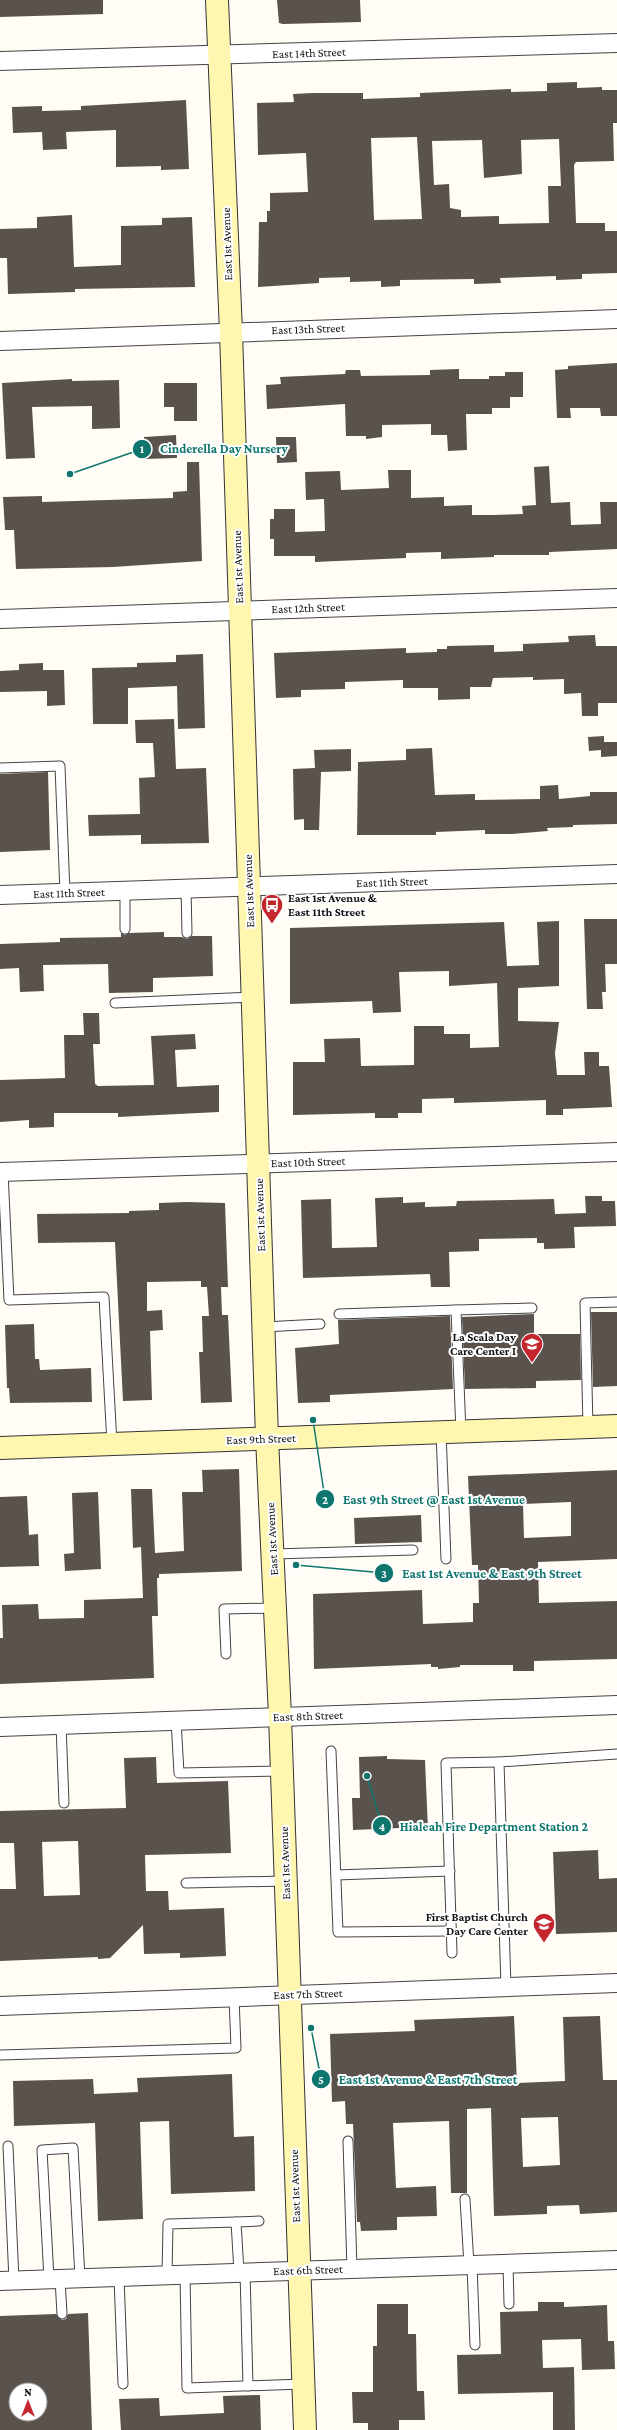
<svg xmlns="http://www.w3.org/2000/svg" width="617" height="2430" viewBox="0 0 617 2430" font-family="'Crimson Pro',serif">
  <rect width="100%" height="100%" fill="#fffdf5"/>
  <g fill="#5a524d" fill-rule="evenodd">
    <path d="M0 0H103V14L0 17Z"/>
    <path d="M277 0H360L361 22 283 24 279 23Z"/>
    <path d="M577 82V88L602 87V90H617V123H613L614 161 576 162 574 165 576 223H605V231H617V273L582 274V279L556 280V276L500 278 501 283 474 284V279L400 280V286L381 287V281L350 282V277L319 278V283L258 287 259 222H267V211H270V193L308 192 306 153 258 155 257 103 294 102 293 94 313 93H363V99L420 97V93L511 89V92L547 91V83ZM417 137 422 219 374 220 371 138ZM559 139 561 186H548L549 223 499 224V216L461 217V210L450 208 449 184 434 185 432 141 482 140 484 178 522 174 521 140Z"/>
    <path d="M186 100 189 169 161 170V166L116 167V130L66 132 67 149 43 150 42 132 13 133 12 107 42 106V111L81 110V106Z"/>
    <path d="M72 215 74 267 121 265V226L162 225V218L192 217 195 287 75 289V292L8 294 7 258H0V229L37 228V217Z"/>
    <path d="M617 363V416H601L600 408H570L571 418H557L555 370 568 369V366Z"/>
    <path d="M459 369V379H489V376H505V372H523V397H510V408H492V414H466L467 450 448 451 447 435H431V424L382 425V437L366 439V436H346L345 404 267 409 266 385 281 384 280 377 345 374 346 370H360L361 376 430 375V370Z"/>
    <path d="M72 379V381L119 380 120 428 92 429V406L32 407 35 458 6 459 2 383Z"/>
    <path d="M164 383H197V421H174V407H164Z"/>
    <path d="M176 435 177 458 144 459V437Z"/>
    <path d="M276 437H296L297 462 277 463Z"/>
    <path d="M187 462H199L202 561 113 567 16 569 14 530H5L3 497 42 496V502L173 498V492L187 491Z"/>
    <path d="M549 466 551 503 570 502 571 525 601 524 600 502H617V549L549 552V555H494V557L441 559V552L406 553V558L315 562V556H274V539H270V519H274V509H295V532L325 531 324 499 306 500 305 472 340 471 341 490 389 488 388 470H411V498L444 497V506L472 505V515H492L523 514 522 506 536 505 534 467Z"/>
    <path d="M595 635 596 646H617V703H598V716H582L581 693 564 694V679L533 680V677L493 678 491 687H470V699L438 700V688H403V680L345 682V689L301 690V697L276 698 274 653 406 648V653L437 652V649H447V646L494 645V652L523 651V644L569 642 568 636Z"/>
    <path d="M203 654 205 728 178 729 177 686 128 688V724H93L92 668 137 667V663L176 662V655Z"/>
    <path d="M43 663V670H64L65 705 47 706V691L0 692V671L19 670V664Z"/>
    <path d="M174 719 176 769 206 768 209 843 141 844V835L89 836 88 815 140 814 139 778 155 777 153 743H136L135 720Z"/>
    <path d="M604 736V742H617V756L601 757V750L589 751 588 737Z"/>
    <path d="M432 748 435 795 475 794V800L540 799V786L558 785 559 799 590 796V792H617V824L573 825V827L547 828 548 831 512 834H485V830L436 832V835H357L358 762 406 760V749Z"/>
    <path d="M351 749V771L321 772 319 830H304V819L294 820 293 769 315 768 314 750Z"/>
    <path d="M48 772 50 850 0 852V774Z"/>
    <path d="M584 919H617V964H605L606 992H602L603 1009H587Z"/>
    <path d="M559 921V986L518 988V1021L559 1022 555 1053 557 1075H585L584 1052H599V1066H609L612 1107 563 1109V1115H546V1100L454 1103V1098L422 1099V1113H398V1118H375V1113L293 1115V1062H325L324 1039 360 1038 361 1066 414 1065V1026H444V1034H470V1048L499 1047 497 983 449 986V971L399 972 401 1012 373 1013 372 1001 290 1004V928L504 922 507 966 539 965 537 922Z"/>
    <path d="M164 932V937H182L187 939 192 936H212L213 976 153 978V992L109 993 108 964 43 965 44 991 20 992 19 968 0 969V944L60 942V938L121 937V933L125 935 129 933Z"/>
    <path d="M83 1013H99L100 1044H93L95 1084 98 1086 154 1085 151 1036 195 1034 196 1049 175 1050 177 1087 219 1085V1112L118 1117V1113H54V1127L29 1128V1120L0 1122V1080L65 1078 64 1035H84Z"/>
    <path d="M585 1196H602V1201H615L616 1226 574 1227 575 1248 544 1249V1243H537V1238L479 1239V1251L449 1252 450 1287H431L430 1274 303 1278 301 1200 331 1199 332 1248 377 1247 375 1198 403 1197V1203L425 1202V1207L456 1206 457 1201 554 1199 555 1214 586 1213Z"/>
    <path d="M186 1202 225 1203 228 1287H221L222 1315H228L232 1402 201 1403 199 1352H203L202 1316H209L207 1287H201V1281L147 1282V1311L162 1310 163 1330 150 1331 152 1400 123 1401 115 1242 38 1243 37 1214 129 1213V1211L159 1210V1203Z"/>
    <path d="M591 1312H617V1386L593 1387Z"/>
    <path d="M534 1314V1334H580L581 1380 536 1381V1388L465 1389 462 1317Z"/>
    <path d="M450 1316 453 1389 330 1395V1402L298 1403 295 1348 339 1344 338 1320Z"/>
    <path d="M34 1324 35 1359H39L40 1370 91 1368 92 1402 10 1403 9 1388H7L5 1325Z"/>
    <path d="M239 1469 242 1571 159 1574V1578H157L158 1616H152L154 1678 0 1684V1638H3L2 1605 38 1604 39 1619 84 1618V1600L143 1598 141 1547 133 1548 131 1489H152L155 1553 184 1551 182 1492H203L202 1470Z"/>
    <path d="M617 1470V1559L538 1562 539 1603 617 1601V1659L534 1661V1671H513V1665H460V1667L438 1669V1667H431V1664L314 1669 313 1594 422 1590 423 1624 473 1622V1603H479L478 1565H472L468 1476ZM571 1502V1536L524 1538 523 1504Z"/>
    <path d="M98 1492 101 1569 65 1571 64 1554 74 1553 72 1493Z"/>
    <path d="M27 1496 29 1535 38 1534 39 1566 0 1567V1497Z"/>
    <path d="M421 1515 422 1542 355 1544 354 1518Z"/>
    <path d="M387 1756V1759L425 1760 428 1830 399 1831V1828L353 1830 352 1798H360L359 1757Z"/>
    <path d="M156 1757 157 1783 228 1781 231 1853 145 1855 146 1891H168L169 1910 224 1908 226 1956 180 1958V1953L144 1954 143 1925 110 1958 98 1959V1957L0 1961V1889H16L14 1843H0V1811L126 1808 124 1758ZM74 1841H78L80 1895 44 1896 42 1842Z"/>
    <path d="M598 1850 599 1879 617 1878V1932L556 1934 553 1852Z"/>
    <path d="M514 2016 517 2083 565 2081 563 2017 600 2016 603 2080H617V2212L580 2214 579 2205 547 2206V2214L494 2216 491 2108 467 2109V2193H451L449 2121 393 2123 396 2188 436 2186 437 2216 397 2217V2230L361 2231 360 2222H357L353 2124H346L345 2101 332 2102 330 2034 415 2031 414 2020ZM558 2117 560 2165 523 2167 521 2118Z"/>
    <path d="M232 2074 234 2137 254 2136 255 2191 171 2194 169 2121 140 2122 143 2219 98 2221 95 2123 14 2126 13 2081 93 2079 94 2094 138 2092 137 2078Z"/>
    <path d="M538 2302H564V2307L607 2305 608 2341H614L615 2369 582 2370 581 2339 542 2340 543 2368 574 2367 575 2430H553V2392L458 2394 457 2355 501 2354 500 2312 538 2311Z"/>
    <path d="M377 2304H408V2334H416L417 2391H424L425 2420H399V2430H368V2423H353L352 2392H373V2346H377Z"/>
    <path d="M88 2313 92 2430H0V2316L56 2314 62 2320 66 2319 68 2314ZM16 2390H40V2414H16Z"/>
    <path d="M260 2395 261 2430H121L119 2399 159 2398 160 2416 224 2413 223 2396Z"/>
  </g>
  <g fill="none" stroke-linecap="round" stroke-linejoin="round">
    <g stroke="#444" stroke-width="11">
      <g id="lane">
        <path d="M0 768 60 766 65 893"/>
        <path d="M186 889 187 933"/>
        <path d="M125 891V929"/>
        <path d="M115 1003 253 997"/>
        <path d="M3 1172 9 1300 104 1297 112 1444"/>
        <path d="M456 1310 532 1308"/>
        <path d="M339 1314 456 1310 461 1432"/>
        <path d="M264 1327 320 1324"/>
        <path d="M588 1427 585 1303 617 1302"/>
        <path d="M441 1432 446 1559"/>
        <path d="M273 1554 413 1550"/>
        <path d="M226 1654 224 1609 275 1608"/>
        <path d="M176 1720 179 1773 282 1771"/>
        <path d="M61 1725 64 1803"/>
        <path d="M331 1751 338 1932 452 1931"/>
        <path d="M336 1875 450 1871"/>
        <path d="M186 1883 285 1881"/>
        <path d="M452 1953 446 1763 499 1762"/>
        <path d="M506 1987 499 1762 617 1754"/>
        <path d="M0 2055 236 2048 234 1997"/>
        <path d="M348 2141 352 2269"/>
        <path d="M8 2146 14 2281"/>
        <path d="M465 2199 469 2265"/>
        <path d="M236 2222 259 2221"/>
        <path d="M508 2264 509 2304"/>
        <path d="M472 2265 475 2345"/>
        <path d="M245 2272 248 2386"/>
        <path d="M185 2274 187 2388 303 2384"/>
        <path d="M167 2275 168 2224 236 2222 239 2272"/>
        <path d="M119 2277 123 2384"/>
        <path d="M49 2279 42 2150 73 2148 80 2278"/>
        <path d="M60 2279 62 2314"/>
      </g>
    </g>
    <g stroke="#444" stroke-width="20">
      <g id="street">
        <path d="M0 61 617 43"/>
        <path d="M0 341 617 319"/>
        <path d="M0 619 617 598"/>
        <path d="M0 895 617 874"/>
        <path d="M0 1172 617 1152"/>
        <path d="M0 1727 617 1705"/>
        <path d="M0 2006 617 1983"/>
        <path d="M0 2281 617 2260"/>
      </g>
    </g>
    <g stroke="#333" stroke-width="24">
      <g id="secondary">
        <path d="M217 0 231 332 267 1438 280 1716 305 2430"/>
        <path d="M0 1448 617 1426"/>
      </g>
    </g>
    <use href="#lane" stroke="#fff" stroke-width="9"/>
    <use href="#street" stroke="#fff" stroke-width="18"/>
    <use href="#secondary" stroke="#fff6b0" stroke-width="22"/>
  </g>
  <defs>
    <g id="bus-pin" transform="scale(1.15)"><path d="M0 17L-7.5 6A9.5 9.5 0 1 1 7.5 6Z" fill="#c4262e" stroke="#fff"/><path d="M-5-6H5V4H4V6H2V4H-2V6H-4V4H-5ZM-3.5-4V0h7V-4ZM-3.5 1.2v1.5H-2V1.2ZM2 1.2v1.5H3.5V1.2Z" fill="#fff"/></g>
    <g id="school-pin" transform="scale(1.15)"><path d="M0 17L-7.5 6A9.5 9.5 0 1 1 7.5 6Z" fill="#c4262e" stroke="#fff"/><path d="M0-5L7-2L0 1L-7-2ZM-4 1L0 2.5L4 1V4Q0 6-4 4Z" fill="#fff"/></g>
  </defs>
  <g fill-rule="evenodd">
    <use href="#bus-pin" x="272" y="905"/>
    <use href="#school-pin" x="532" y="1344"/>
    <use href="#school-pin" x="544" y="1924"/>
  </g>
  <g text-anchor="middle" stroke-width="4" stroke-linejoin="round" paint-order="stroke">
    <g font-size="12" fill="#111" stroke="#fff">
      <text transform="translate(309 53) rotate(-2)" y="4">East 14th Street</text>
      <text transform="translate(227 244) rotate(-92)" y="4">East 1st Avenue</text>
      <text transform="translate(308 329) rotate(-2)" y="4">East 13th Street</text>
      <text transform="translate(238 567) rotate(-92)" y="4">East 1st Avenue</text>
      <text transform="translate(308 608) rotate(-2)" y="4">East 12th Street</text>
      <text transform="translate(392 882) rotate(-2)" y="4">East 11th Street</text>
      <text transform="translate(249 891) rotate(-92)" y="4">East 1st Avenue</text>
      <text transform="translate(69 893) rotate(-2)" y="4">East 11th Street</text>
      <text transform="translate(308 1162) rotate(-2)" y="4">East 10th Street</text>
      <text transform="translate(260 1215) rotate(-92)" y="4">East 1st Avenue</text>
      <text transform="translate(261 1439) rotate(-2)" y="4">East 9th Street</text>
      <text transform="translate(272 1539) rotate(-93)" y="4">East 1st Avenue</text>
      <text transform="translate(308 1716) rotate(-2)" y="4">East 8th Street</text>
      <text transform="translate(285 1863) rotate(-92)" y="4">East 1st Avenue</text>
      <text transform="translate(308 1994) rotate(-2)" y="4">East 7th Street</text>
      <text transform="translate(295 2186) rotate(-92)" y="4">East 1st Avenue</text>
      <text transform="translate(308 2270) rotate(-2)" y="4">East 6th Street</text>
    </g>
    <g font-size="12" font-weight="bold" fill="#111" stroke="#fff" text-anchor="end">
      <text x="288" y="902" text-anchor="start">East 1st Avenue &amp;<tspan x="288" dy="14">East 11th Street</tspan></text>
      <text x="516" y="1341">La Scala Day<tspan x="516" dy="14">Care Center I</tspan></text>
      <text x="528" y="1921">First Baptist Church<tspan x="528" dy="14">Day Care Center</tspan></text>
    </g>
  </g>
  <path fill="none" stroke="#0f766e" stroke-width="1.5" d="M70 474L142 449M313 1420L325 1499M296 1565L384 1573M367 1776L382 1826M311 2028L321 2079"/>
  <g fill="#0f766e" stroke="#fff" stroke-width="1.5">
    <circle cx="70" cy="474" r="4"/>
    <circle cx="313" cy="1420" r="4"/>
    <circle cx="296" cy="1565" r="4"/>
    <circle cx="367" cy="1776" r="4"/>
    <circle cx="311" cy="2028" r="4"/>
    <circle cx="142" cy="449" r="10"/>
    <circle cx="325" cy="1499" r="10"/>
    <circle cx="384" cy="1573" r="10"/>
    <circle cx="382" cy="1826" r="10"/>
    <circle cx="321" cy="2079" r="10"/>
  </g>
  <g font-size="12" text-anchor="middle" font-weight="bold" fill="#fff">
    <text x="142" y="453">1</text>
    <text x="325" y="1504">2</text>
    <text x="384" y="1578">3</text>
    <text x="382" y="1831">4</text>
    <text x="321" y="2084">5</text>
  </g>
  <g font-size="13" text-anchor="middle" font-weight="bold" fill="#0f766e" stroke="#fff" stroke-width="4" stroke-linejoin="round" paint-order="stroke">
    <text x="224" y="453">Cinderella Day Nursery</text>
    <text x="434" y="1504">East 9th Street @ East 1st Avenue</text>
    <text x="492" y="1578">East 1st Avenue &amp; East 9th Street</text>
    <text x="494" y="1831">Hialeah Fire Department Station 2</text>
    <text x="428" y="2084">East 1st Avenue &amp; East 7th Street</text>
  </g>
  <g transform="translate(28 2402)"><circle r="19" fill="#ffffff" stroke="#a0a0a0"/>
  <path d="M0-3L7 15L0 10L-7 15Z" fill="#c4262e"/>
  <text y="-6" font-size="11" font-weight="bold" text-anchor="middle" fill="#111111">N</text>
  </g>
</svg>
